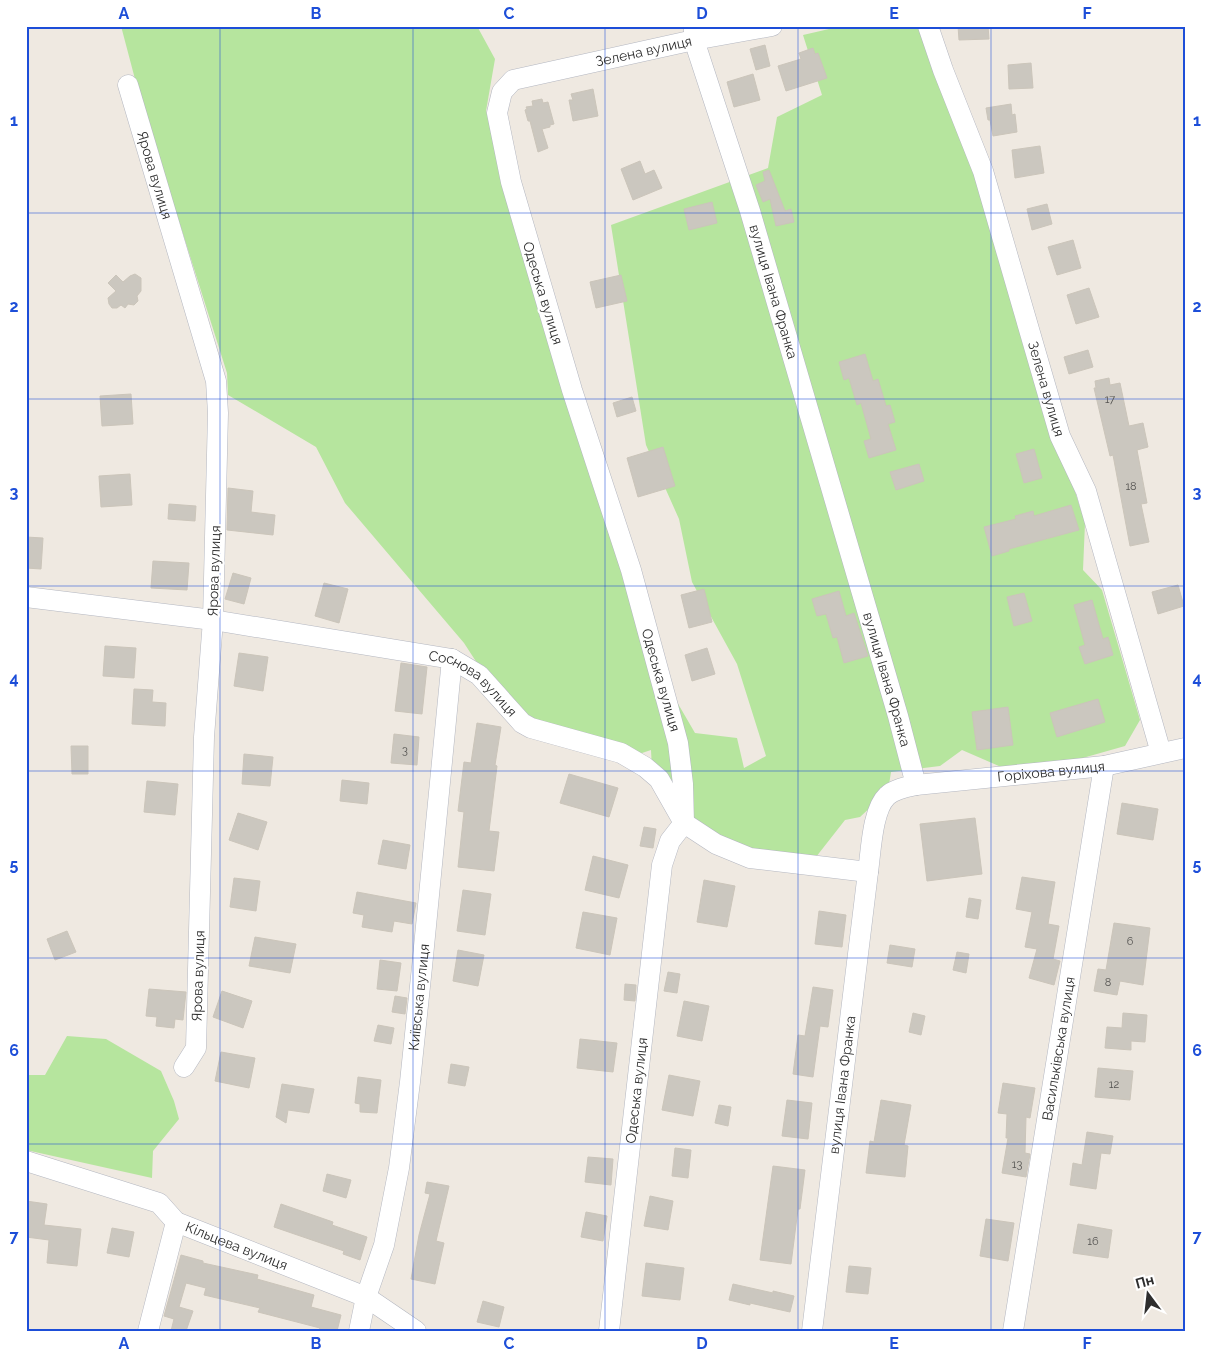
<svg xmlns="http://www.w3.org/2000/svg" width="1211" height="1357" viewBox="0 0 1211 1357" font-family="Raleway,sans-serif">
  <rect width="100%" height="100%" fill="#efe9e1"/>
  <g fill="#b6e59e">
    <path d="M121 26H477L495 59 486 111 641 640 695 733 737 738 744 768 766 756 737 664 692 582 679 519 646 445 611 225 768 168 777 117 822 95 803 35 842 26H920L975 174 1085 523 1083 570 1102 590 1140 720 1125 746 1051 767 1015 773 962 750 940 766 891 772 888 791 860 817 845 820 816 857 722 855 652 769 651 750 627 758 548 736 477 663 464 643 345 503 316 447 228 395 227 373 140 98Z"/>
    <path d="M67 1036 106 1039 161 1071 174 1101 179 1119 153 1151 152 1178 26 1150V1075H45Z"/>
  </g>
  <g fill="#cbc7bf" stroke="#cbc5ba">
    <path d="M958 26H988L989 39 959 40Z"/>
    <path d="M765 45 770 66 756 70 750 49Z"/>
    <path d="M813 48 815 54 818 53 827 78 786 91 778 66 801 59 799 53Z"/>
    <path d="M1031 63 1033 88 1009 89 1008 65Z"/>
    <path d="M753 74 760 100 734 107 727 82Z"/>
    <path d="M593 89 598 116 573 121 569 100H573L571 94Z"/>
    <path d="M542 99 543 103 548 102 554 124 550 125V127L542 129 548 148 538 152 530 121H528L525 110 527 109 526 107 533 106 532 101Z"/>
    <path d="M1011 104 1012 115 1015 114 1017 132 993 136 990 120H988L986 108Z"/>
    <path d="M1040 146 1044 173 1015 178 1012 150Z"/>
    <path d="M640 161 645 174 654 170 662 188 633 200 621 169Z"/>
    <path d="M769 170 785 211 791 209 794 222 776 226 770 199 763 202 756 185 765 181 763 172Z"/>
    <path d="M712 202 717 223 689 230 684 209Z"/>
    <path d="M1047 204 1052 224 1032 230 1027 209Z"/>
    <path d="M1073 240 1081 268 1057 275 1048 247Z"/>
    <path d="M135 274 141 278V291L137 296 138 301 134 305 128 304 125 308 121 305 117 308H112L109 304 108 298 116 291 108 283 116 275 123 282 130 276Z"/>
    <path d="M621 275 627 301 596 308 590 282Z"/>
    <path d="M1089 288 1099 317 1076 324 1067 295Z"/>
    <path d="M1088 350 1093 367 1069 374 1064 357Z"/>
    <path d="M865 354 873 381 878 379 886 406 890 405 895 422 888 424 896 450 869 458 864 441 871 439 861 403 857 405 849 378 844 380 839 362Z"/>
    <path d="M1109 378 1110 385 1120 383 1129 426 1143 423 1148 447 1137 450 1147 503 1141 504 1149 542 1130 546 1113 455 1110 456 1094 388H1096L1095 381Z"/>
    <path d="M131 394 133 424 102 426 100 396Z"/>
    <path d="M632 397 636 411 617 417 613 403Z"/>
    <path d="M663 447 675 486 638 497 627 458Z"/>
    <path d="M1034 449 1042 478 1024 483 1016 454Z"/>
    <path d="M919 464 924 481 896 490 890 472Z"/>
    <path d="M130 474 132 505 101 507 99 476Z"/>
    <path d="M228 488 253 491 251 512 275 515 273 535 227 530Z"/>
    <path d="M169 504 196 506 195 521 168 519Z"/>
    <path d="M1071 505 1079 530 1009 549V551L992 556 984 527 1016 519 1015 516 1033 511 1034 516Z"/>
    <path d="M26 537 43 538 41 569 26 568Z"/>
    <path d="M153 561 189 563 187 590 151 588Z"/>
    <path d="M233 573 251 578 244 604 225 599Z"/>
    <path d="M324 583 348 589 339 623 315 616Z"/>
    <path d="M1178 585 1184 606 1158 614 1152 592Z"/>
    <path d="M704 589 712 622 689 628 681 595Z"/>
    <path d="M839 591 846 616 854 613 868 656 844 663 837 637 833 638 826 614 817 616 812 599Z"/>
    <path d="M1024 593 1032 621 1014 626 1007 597Z"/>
    <path d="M1092 600 1103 639 1108 637 1113 655 1085 664 1079 647 1085 645 1074 605Z"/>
    <path d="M105 646 136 648 134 678 103 676Z"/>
    <path d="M707 648 715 674 692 681 685 655Z"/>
    <path d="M239 653 268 657 263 691 234 686Z"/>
    <path d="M401 663 427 667 422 714 395 711Z"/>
    <path d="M134 689 153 690 152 702 166 703 165 726 132 724Z"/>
    <path d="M1098 699 1105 722 1057 737 1050 713Z"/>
    <path d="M1008 707 1013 745 977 750 972 712Z"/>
    <path d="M477 723 501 727 495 765 497 766 489 831 499 832 494 871 458 867 464 812 458 811 464 762 471 763Z"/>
    <path d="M394 734 419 737 417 765 391 763Z"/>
    <path d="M71 746H88V774H72Z"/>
    <path d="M244 754 273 757 270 786 242 784Z"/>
    <path d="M569 774 618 788 609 817 560 803Z"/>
    <path d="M342 780 369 783 367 804 340 801Z"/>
    <path d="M147 781 178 784 175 815 144 812Z"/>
    <path d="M1122 803 1158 809 1153 840 1117 834Z"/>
    <path d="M238 813 267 822 258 850 229 840Z"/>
    <path d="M975 818 982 874 927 881 920 824Z"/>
    <path d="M644 827 656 829 653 848 640 846Z"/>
    <path d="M383 840 410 845 406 869 378 864Z"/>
    <path d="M593 856 628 865 619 898 585 890Z"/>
    <path d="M1022 877 1055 882 1048 924 1059 926 1053 959 1060 961 1054 985 1029 978 1037 949 1025 947 1032 912 1016 909Z"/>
    <path d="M234 878 260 881 256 911 230 907Z"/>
    <path d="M704 880 735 886 727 927 697 922Z"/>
    <path d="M463 890 491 894 485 935 457 931Z"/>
    <path d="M357 892 416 903 412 924 394 921 392 932 362 927 364 915 353 913Z"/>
    <path d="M969 898 981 900 978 919 966 917Z"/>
    <path d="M819 911 846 915 842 947 815 944Z"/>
    <path d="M583 912 617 918 610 955 576 948Z"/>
    <path d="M1114 923 1150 928 1143 985 1120 981 1117 995 1094 991 1098 969 1106 970Z"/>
    <path d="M67 931 76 952 55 960 47 939Z"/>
    <path d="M255 937 296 944 290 973 249 966Z"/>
    <path d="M890 945 915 949 912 967 887 963Z"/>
    <path d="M458 950 484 955 478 986 453 981Z"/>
    <path d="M957 952 969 954 966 973 953 970Z"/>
    <path d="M380 960 401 963 397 991 377 989Z"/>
    <path d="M668 972 680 974 677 993 664 991Z"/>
    <path d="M625 984 636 985 635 1001 624 1000Z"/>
    <path d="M813 987 833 990 828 1027 820 1026 813 1077 793 1074 798 1035 805 1036Z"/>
    <path d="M149 989 186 992 183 1020 175 1019 174 1028 156 1026 157 1017 146 1016Z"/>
    <path d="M222 991 252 1001 243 1028 213 1017Z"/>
    <path d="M395 996 407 998 405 1014 392 1012Z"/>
    <path d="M684 1001 709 1006 702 1041 677 1036Z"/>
    <path d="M913 1013 925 1016 921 1035 909 1032Z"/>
    <path d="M1123 1013 1147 1015 1145 1042 1131 1041V1050L1105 1048 1107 1027 1122 1028Z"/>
    <path d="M378 1025 394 1028 391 1044 374 1041Z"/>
    <path d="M580 1039 617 1043 613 1072 577 1068Z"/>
    <path d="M221 1052 255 1058 249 1088 215 1081Z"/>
    <path d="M451 1064 469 1067 465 1086 448 1083Z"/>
    <path d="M1098 1068 1133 1071 1130 1100 1095 1097Z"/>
    <path d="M669 1075 700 1081 693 1116 662 1110Z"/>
    <path d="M358 1077 381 1080 377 1113 360 1112V1104L355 1103Z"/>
    <path d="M1003 1083 1035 1088 1030 1118 1026 1117 1025 1153 1030 1154 1026 1177 1002 1173 1008 1138H1006L1007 1114 998 1113Z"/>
    <path d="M282 1084 314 1089 309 1113 288 1110 286 1123 276 1117Z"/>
    <path d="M787 1100 812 1103 808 1139 782 1136Z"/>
    <path d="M881 1100 911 1105 904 1145 908 1146 905 1177 866 1173 870 1141 874 1142Z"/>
    <path d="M719 1105 731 1107 728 1126 715 1123Z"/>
    <path d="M1087 1132 1113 1136 1110 1154 1101 1153 1096 1189 1070 1185 1073 1163 1082 1165Z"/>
    <path d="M675 1148 691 1150 688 1178 672 1176Z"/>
    <path d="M588 1157 613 1159 611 1185 585 1182Z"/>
    <path d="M773 1166 805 1170 800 1209H798L791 1264 760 1260Z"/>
    <path d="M327 1174 351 1180 346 1198 323 1191Z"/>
    <path d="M427 1182 449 1186 436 1241 444 1243 435 1284 411 1279 419 1235 430 1194 425 1193Z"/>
    <path d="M650 1196 673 1201 668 1230 644 1226Z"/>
    <path d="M26 1201 47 1204 44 1225 81 1229 77 1266 47 1263 49 1240 26 1237Z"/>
    <path d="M281 1204 333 1222 332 1225 367 1237 360 1260 343 1254 344 1251 274 1227Z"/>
    <path d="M586 1212 607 1216 603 1241 581 1237Z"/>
    <path d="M986 1219 1014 1223 1008 1261 980 1256Z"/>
    <path d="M1078 1224 1112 1230 1108 1258 1073 1253Z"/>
    <path d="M112 1228 134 1232 129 1257 107 1253Z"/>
    <path d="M181 1255 203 1261V1263L258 1275 257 1279 314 1295 311 1307 341 1315 337 1331H319L320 1328 258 1312 260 1308 204 1295 206 1288 186 1283 179 1307 193 1311 186 1331H171L174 1319 164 1316Z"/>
    <path d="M646 1263 684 1268 680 1300 642 1296Z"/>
    <path d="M849 1266 871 1268 868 1294 846 1292Z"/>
    <path d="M733 1284 773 1293V1291L794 1296 790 1312 750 1303V1305L729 1300Z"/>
    <path d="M483 1301 504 1307 499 1327 477 1322Z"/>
  </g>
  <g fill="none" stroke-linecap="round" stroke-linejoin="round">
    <g stroke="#b4b7c1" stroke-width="21">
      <g id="minor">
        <path id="s1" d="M694 26V40L750 211 898 716 916 785"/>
        <path id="s2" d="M928 26 943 70 983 171 1060 436 1086 491 1161 753"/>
        <path id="s3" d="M128 85 216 381 218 413 213 620 204 737 196 1048 184 1067"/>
        <path id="s4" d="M26 597 213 620 452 659 479 675 522 723 531 728 621 753 645 767 659 779 684 823 716 844 750 858 868 872"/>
        <path id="s5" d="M26 1161 159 1203 176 1222 366 1297 416 1331"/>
        <path d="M148 1331 176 1222"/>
        <path id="s6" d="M359 1331 366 1297 384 1245 399 1168 410 1082 422 967 452 659"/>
        <path id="s7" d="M609 1331 662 865 670 841 684 823 683 784 678 743 631 570 572 390 511 182 497 113 502 92 513 80 694 40 772 26"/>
        <path id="s8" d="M812 1331 868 872C871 852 872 810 887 796 894 789 906 787 916 785L1104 766 1185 748"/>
        <path id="s9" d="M1013 1331 1104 766"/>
      </g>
    </g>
    <use href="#minor" stroke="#fff" stroke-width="20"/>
  </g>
  <path fill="none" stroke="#1d4ed8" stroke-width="1" stroke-opacity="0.55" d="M220 26V1331M413 26V1331M605 26V1331M798 26V1331M991 26V1331M26 213H1185M26 399H1185M26 586H1185M26 771H1185M26 958H1185M26 1144H1185"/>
  <g text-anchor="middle" stroke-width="4.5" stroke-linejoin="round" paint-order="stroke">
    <g font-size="11" fill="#555452">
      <text x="1110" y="403">17</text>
      <text x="1131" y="490">18</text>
      <text x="405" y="754">3</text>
      <text x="1130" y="945">6</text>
      <text x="1108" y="986">8</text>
      <text x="1114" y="1088">12</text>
      <text x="1017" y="1168">13</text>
      <text x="1093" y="1245">16</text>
    </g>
    <g font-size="14" fill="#2e2e2e" stroke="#fff">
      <text dy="5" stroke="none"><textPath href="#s7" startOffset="1425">Зелена вулиця</textPath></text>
      <text dy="5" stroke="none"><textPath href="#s3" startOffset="94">Ярова вулиця</textPath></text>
      <text dy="5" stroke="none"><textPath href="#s1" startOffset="278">вулиця Івана Франка</textPath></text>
      <text transform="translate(543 293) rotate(73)" y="5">Одеська вулиця</text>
      <text dy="5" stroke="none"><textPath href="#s2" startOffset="382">Зелена вулиця</textPath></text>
      <text transform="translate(214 571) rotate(-88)" y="5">Ярова вулиця</text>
      <text dy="5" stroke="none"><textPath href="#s1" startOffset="682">вулиця Івана Франка</textPath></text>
      <text transform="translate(661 680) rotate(74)" y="5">Одеська вулиця</text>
      <text dy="5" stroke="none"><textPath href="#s4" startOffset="461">Соснова вулиця</textPath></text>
      <text dy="5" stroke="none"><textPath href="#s8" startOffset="709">Горіхова вулиця</textPath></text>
      <text transform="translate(198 976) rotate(-88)" y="5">Ярова вулиця</text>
      <text dy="5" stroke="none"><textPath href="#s6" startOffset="340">Київська вулиця</textPath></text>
      <text dy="5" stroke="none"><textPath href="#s9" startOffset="286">Васильківська вулиця</textPath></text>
      <text dy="5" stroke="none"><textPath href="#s8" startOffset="248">вулиця Івана Франка</textPath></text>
      <text dy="5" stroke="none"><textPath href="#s7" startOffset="242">Одеська вулиця</textPath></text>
      <text dy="5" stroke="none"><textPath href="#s5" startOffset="230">Кільцева вулиця</textPath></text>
    </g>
  </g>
  <rect width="1211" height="1357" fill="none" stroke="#ffffff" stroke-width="55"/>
  <g transform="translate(1148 1294) rotate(345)" stroke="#ffffff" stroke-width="4" paint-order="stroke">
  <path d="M0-4L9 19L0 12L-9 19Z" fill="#2e2e2e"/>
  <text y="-8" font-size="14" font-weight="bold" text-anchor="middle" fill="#2e2e2e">Пн</text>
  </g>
  <rect x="28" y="28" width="1156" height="1302" fill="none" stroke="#1d4ed8" stroke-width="2"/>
  <g font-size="16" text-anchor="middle" font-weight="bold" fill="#1d4ed8">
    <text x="124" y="19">A</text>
    <text x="316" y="19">B</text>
    <text x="509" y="19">C</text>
    <text x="702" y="19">D</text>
    <text x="894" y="19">E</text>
    <text x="1087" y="19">F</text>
    <text x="14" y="126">1</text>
    <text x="1197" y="126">1</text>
    <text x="14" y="312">2</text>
    <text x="1197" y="312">2</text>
    <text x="14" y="498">3</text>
    <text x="1197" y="498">3</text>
    <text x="14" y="684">4</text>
    <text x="1197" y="684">4</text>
    <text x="14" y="870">5</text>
    <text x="1197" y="870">5</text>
    <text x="14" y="1056">6</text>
    <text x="1197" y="1056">6</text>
    <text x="14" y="1242">7</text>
    <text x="1197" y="1242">7</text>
    <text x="124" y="1349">A</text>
    <text x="316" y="1349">B</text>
    <text x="509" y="1349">C</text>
    <text x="702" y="1349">D</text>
    <text x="894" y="1349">E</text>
    <text x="1087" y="1349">F</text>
  </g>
</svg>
